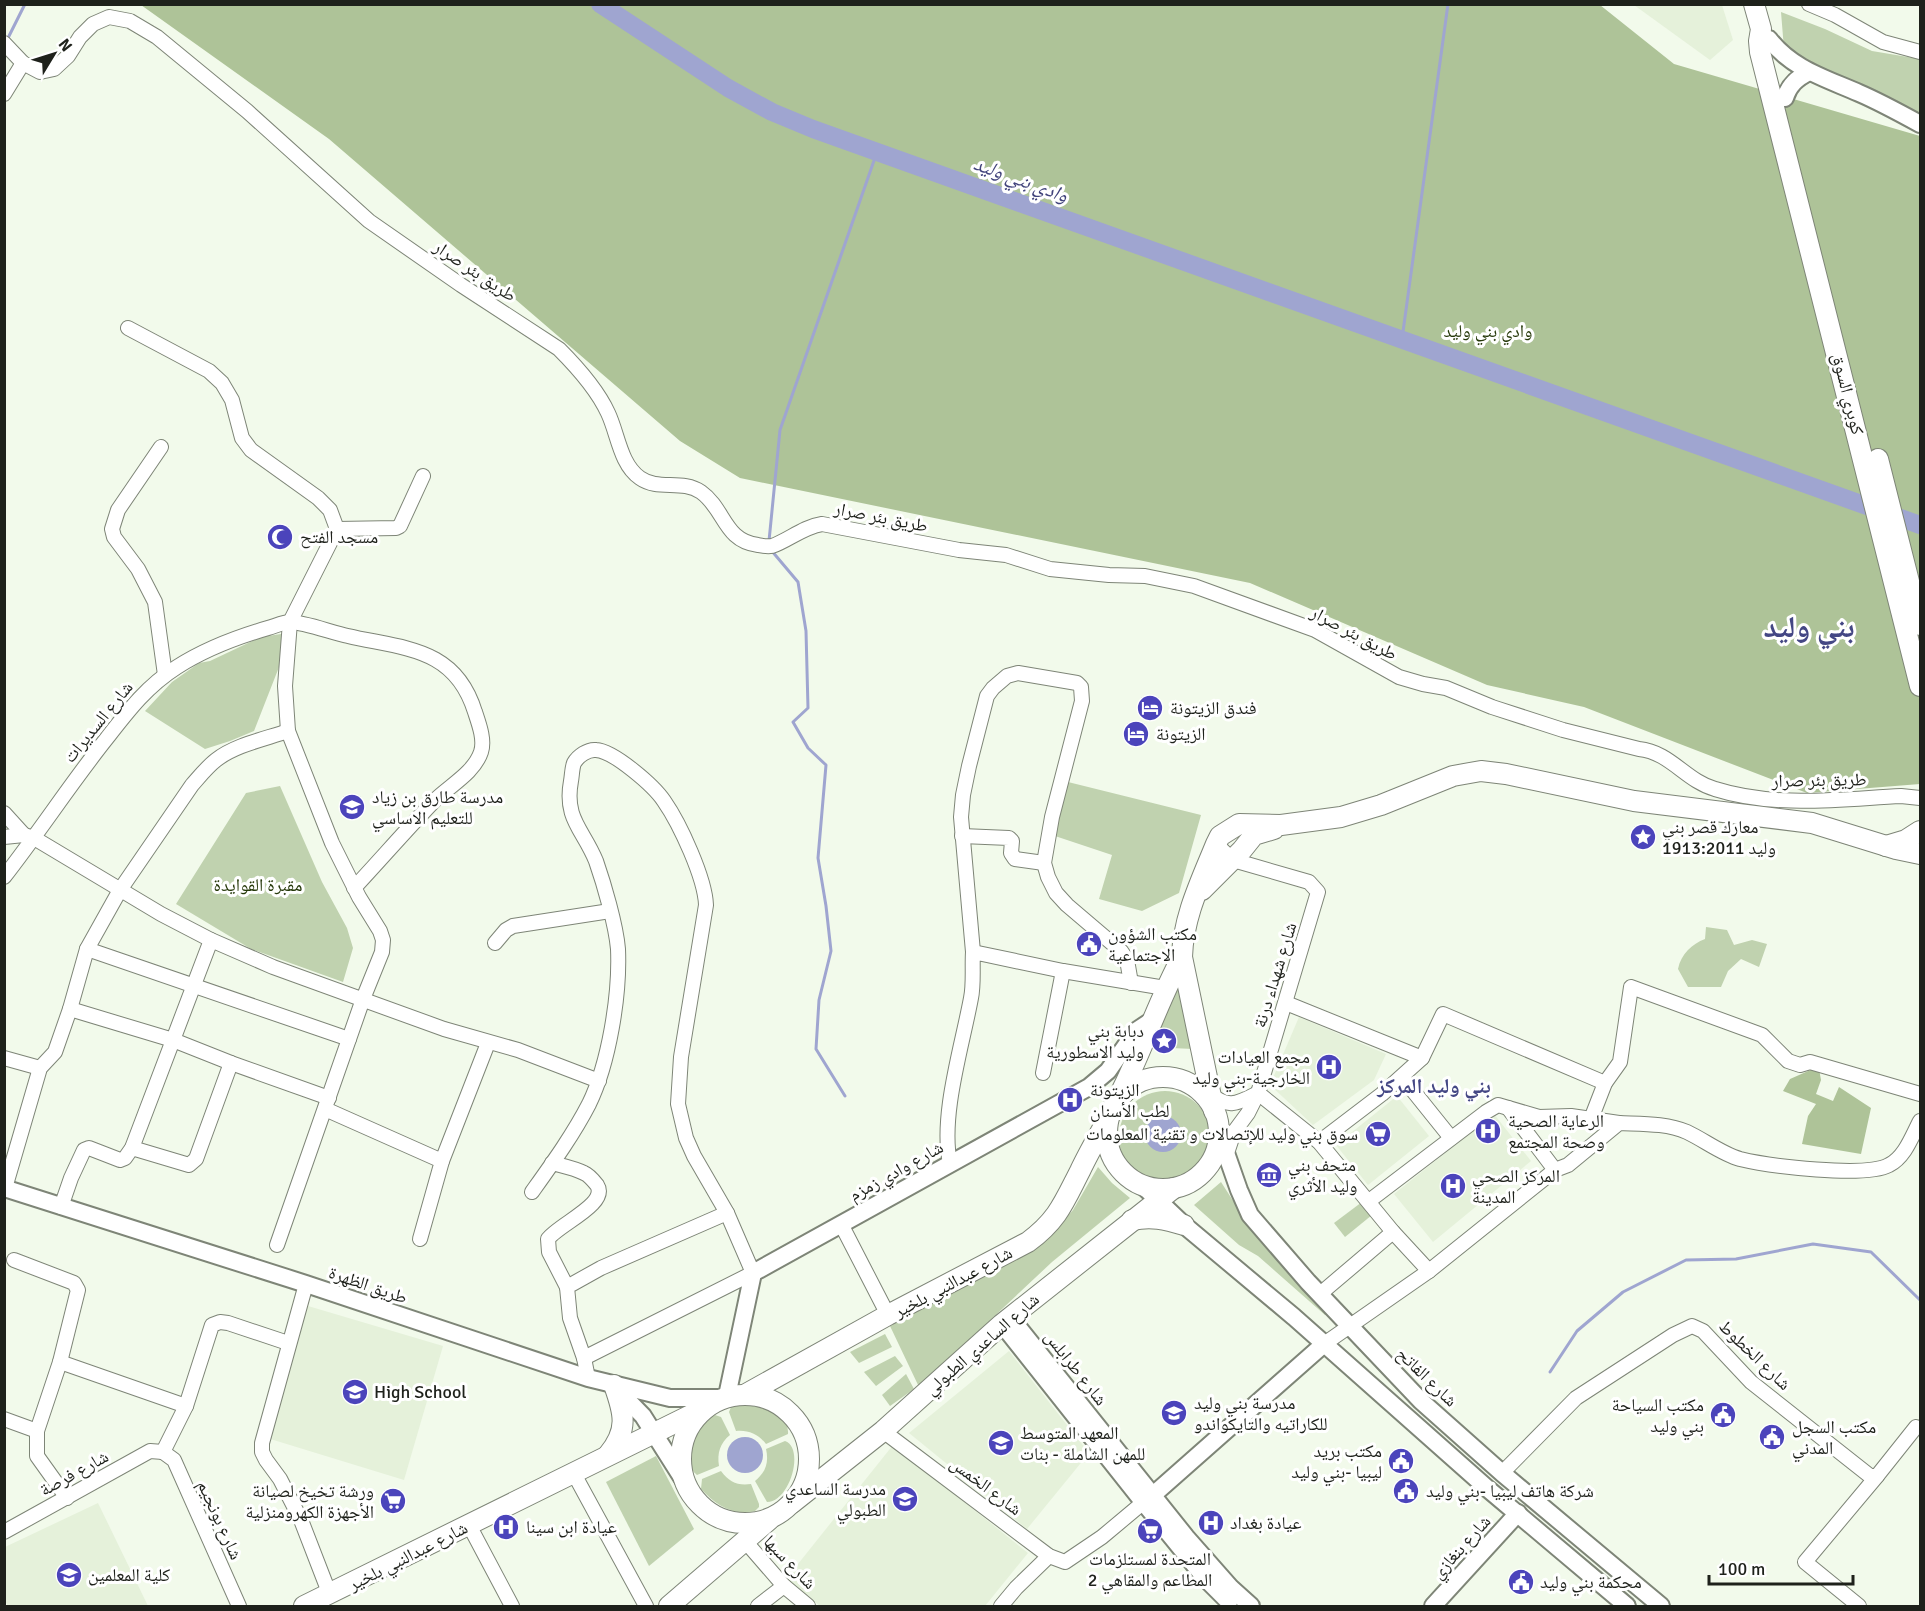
<svg xmlns="http://www.w3.org/2000/svg" width="1925" height="1611" viewBox="0 0 1925 1611" font-family="Signika,'Noto Naskh Arabic',sans-serif">
  <rect width="100%" height="100%" fill="#f2faeb"/>
  <g fill="#e5f1da">
    <path d="M1634 5H1722L1733 40 1710 60Z"/>
    <path d="M1299 1017 1386 1054 1374 1080 1313 1125 1270 1085Z"/>
    <path d="M1397 1096 1429 1136 1368 1185 1336 1145Z"/>
    <path d="M1494 1114 1531 1161 1433 1242 1394 1194Z"/>
    <path d="M308 1306 443 1346 404 1480 267 1438Z"/>
    <path d="M1009 1351 1089 1453 1027 1529 909 1433Z"/>
    <path d="M893 1445 1028 1553 985 1606H820L786 1579Z"/>
    <path d="M98 1503 148 1606H8L6 1603H5V1547Z"/>
  </g>
  <g fill="#c0d2af">
    <path d="M1781 12 1825 29 1872 51 1920 59V119L1806 67 1784 49Z"/>
    <path d="M281 634V662L254 731 230 741 205 749 145 711 172 682 199 663 210 661 261 637Z"/>
    <path d="M1068 782 1201 815 1179 893 1142 911 1099 899 1112 855 1055 836Z"/>
    <path d="M280 786 322 882 347 928 353 948 343 982 251 949 176 904 246 793Z"/>
    <path d="M1706 927 1727 930 1734 945 1752 940 1767 944 1759 967 1741 959 1728 971 1721 987H1688L1678 969C1681 954 1692 944 1705 939Z"/>
    <path d="M1177 983 1193 1049 1150 1047Z"/>
    <circle cx="1165" cy="1137" r="46"/>
    <path d="M1098 1167 1112 1183 1130 1198 1052 1262 919 1387 890 1326 1006 1263 1053 1233 1073 1210Z"/>
    <path d="M1221 1182 1246 1221 1329 1313 1325 1315 1258 1256 1239 1245 1194 1205Z"/>
    <path d="M1362 1202 1372 1215 1345 1237 1334 1223Z"/>
    <path d="M885 1334 892 1347 859 1363 850 1352Z"/>
    <path d="M895 1356 903 1366 876 1386 864 1372Z"/>
    <path d="M906 1374 914 1389 890 1406 882 1395Z"/>
    <path d="M735 1405C752 1404 790 1409 788 1434L766 1444C758 1434 749 1430 736 1431L729 1412 731 1407Z"/>
    <path d="M715 1415 721 1417 730 1435C720 1443 717 1453 719 1466L697 1475C678 1461 698 1423 715 1415Z"/>
    <path d="M785 1441C805 1448 790 1502 767 1502L755 1481C766 1472 769 1462 766 1449Z"/>
    <path d="M656 1456 694 1529 649 1566 606 1482Z"/>
    <path d="M721 1471C729 1482 738 1486 751 1484L759 1504V1507L755 1511C733 1517 715 1504 701 1489L702 1479Z"/>
  </g>
  <g fill="#aec398">
    <path d="M141 5H1600L1674 64 1920 136V784L1807 793 1584 707 1487 685 1250 583 740 478 680 441 329 139Z"/>
    <path d="M1815 1068 1819 1069 1821 1080 1816 1094 1833 1101 1839 1087 1871 1108 1861 1154 1802 1144 1808 1116 1816 1104 1783 1091 1790 1079Z"/>
  </g>
  <g fill="#9fa5d0">
    <circle cx="1163" cy="1134" r="18"/>
    <circle cx="745" cy="1455" r="18"/>
  </g>
  <g fill="none" stroke-linecap="round" stroke-linejoin="round">
    <g stroke="#9fa5d0" stroke-width="3">
      <path d="M7 40 25 4"/>
      <path d="M1402 339 1448 4"/>
      <path d="M769 541 780 430 877 152"/>
      <path d="M771 550 798 582 806 631 808 708 793 722 808 748 826 765 818 858 826 906 831 951 819 1000 816 1049 845 1096"/>
      <path d="M1550 1372 1577 1331 1623 1292 1686 1260 1736 1259 1813 1244 1871 1252 1920 1300"/>
    </g>
    <path stroke="#9fa5d0" stroke-width="18" d="M600 4 728 88 772 112 813 129 1920 525"/>
    <g stroke="#7e8577" stroke-width="16">
      <g id="minor">
        <path d="M1809 4 1835 15 1883 42 1920 52"/>
        <path d="M4 43 23 63 40 72 54 69 68 56 80 37 93 24 109 17 130 21 157 37 247 111 369 221 461 285 559 349C577 367 597 389 608 413 618 434 620 464 640 478 658 491 682 479 701 492 725 509 724 541 758 545 763 546 767 547 772 546 789 540 803 527 822 524L959 550 1006 555 1050 569 1109 575 1145 576 1194 586 1315 630 1399 677 1423 684 1446 688 1492 707 1563 730 1639 749C1670 752 1686 781 1715 789 1775 808 1840 799 1901 796L1920 798"/>
        <path d="M4 94 23 63"/>
        <path d="M128 328 209 371 222 383 232 400 242 438 251 450 318 498 330 510 337 529 290 622 285 686 288 731 332 843 359 897 380 931 383 940 382 952 363 999 277 1245"/>
        <path d="M161 447 118 510 112 529 114 537 138 569 155 602 165 675"/>
        <path d="M337 529 396 528 400 526 423 476"/>
        <path d="M4 813 24 835"/>
        <path d="M962 836 1009 838 1012 841 1011 853 1015 859 1044 863"/>
        <path d="M4 837 24 835 34 838 161 914 211 940 273 967 444 1029 518 1050 599 1081"/>
        <path d="M1216 844 1233 860 1309 882 1318 892 1258 1093 1248 1113 1234 1132 1226 1156"/>
        <path d="M4 877C40 831 71 783 107 738 128 711 147 686 177 667 205 649 237 637 268 628 275 626 284 622 290 622 304 622 333 633 348 636 404 649 455 647 475 712 479 724 485 740 481 752 474 773 449 786 434 801 407 829 381 859 354 888"/>
        <path d="M495 943 506 930 513 926 610 911"/>
        <path d="M87 949 349 1039"/>
        <path d="M973 952 961 817 963 795 969 766 987 696 993 688 1007 676 1018 673 1077 683 1081 687 1082 701 1052 817 1044 863 1048 877 1056 893 1067 905 1121 951 1127 960 1131 983"/>
        <path d="M1286 1003 1422 1058"/>
        <path d="M70 1009 173 1040 231 1063 196 1159 189 1165 132 1148"/>
        <path d="M4 1058 40 1068"/>
        <path d="M231 1063 329 1098"/>
        <path d="M1043 1073 1063 971"/>
        <path d="M1402 1077 1451 1138"/>
        <path d="M1210 1093C1228 1110 1238 1103 1258 1093"/>
        <path d="M1258 1093 1319 1142 1393 1232 1429 1271"/>
        <path d="M1508 1108 1555 1170"/>
        <path d="M325 1109 442 1161 420 1239"/>
        <path d="M1591 1119 1605 1083 1620 1062 1631 987 1762 1035 1788 1061 1800 1065 1810 1062 1920 1094"/>
        <path d="M1319 1142 1382 1094 1422 1058 1443 1014 1605 1083"/>
        <path d="M442 1161 488 1043"/>
        <path d="M552 1163C563 1166 574 1168 584 1173 589 1175 593 1180 597 1185 609 1204 559 1224 548 1239L549 1252 567 1287"/>
        <path d="M950 1163C940 1116 962 1047 971 998 974 984 972 967 973 952L1063 971 1165 988"/>
        <path d="M5 1188 40 1068 55 1052 70 1009 87 949 120 890 192 785C200 776 207 767 216 760 235 745 265 739 288 731"/>
        <path d="M532 1192C552 1164 573 1135 589 1104 609 1063 620 995 618 949 616 925 604 884 596 861 583 829 564 819 571 781 572 776 572 768 574 763 578 756 588 749 596 750 614 751 654 786 664 801 680 824 705 878 706 905L681 1057 678 1104 686 1138 694 1156 727 1213 753 1273 584 1358"/>
        <path d="M1369 1201 1486 1112 1498 1105 1539 1117 1571 1116 1619 1123"/>
        <path d="M61 1207 71 1178 84 1150 89 1148 120 1160 125 1158 132 1148 211 940"/>
        <path d="M841 1224 888 1315"/>
        <path d="M14 1260 74 1283 78 1290 60 1362 37 1431V1456L67 1498"/>
        <path d="M306 1284 262 1443V1452L266 1460 280 1479 301 1520 330 1595"/>
        <path d="M1320 1294 1393 1232"/>
        <path d="M1324 1344 1429 1271 1555 1170 1568 1165 1619 1123C1641 1124 1667 1123 1687 1132 1704 1140 1722 1154 1740 1159 1769 1166 1865 1178 1889 1165 1905 1157 1912 1136 1920 1121"/>
        <path d="M60 1362 186 1406"/>
        <path d="M588 1378 584 1358 570 1318 567 1287 601 1268 727 1213"/>
        <path d="M4 1419 37 1431"/>
        <path d="M883 1431 1049 1556 1065 1562 1102 1537 1151 1496"/>
        <path d="M163 1452 186 1406 212 1325 220 1322 228 1323 288 1343"/>
        <path d="M163 1452 174 1460 239 1606"/>
        <path d="M573 1472 646 1606"/>
        <path d="M1502 1473 1576 1398 1673 1335 1692 1326 1703 1331 1751 1382 1870 1476H1877L1916 1427"/>
        <path d="M469 1525 512 1606"/>
        <path d="M4 1532 150 1451 163 1452"/>
        <path d="M745 1541 784 1586 808 1606"/>
        <path d="M758 1606 784 1586"/>
        <path d="M1001 1606 1016 1588 1049 1556"/>
        <path d="M1859 1606 1805 1562 1877 1476"/>
      </g>
    </g>
    <g stroke="#7e8577" stroke-width="20">
      <g id="major">
        <path d="M1769 39C1792 69 1825 78 1859 93 1880 102 1900 113 1920 124"/>
        <path d="M1785 98C1789 85 1797 78 1809 72"/>
        <path d="M1219 1133 1239 1190 1250 1215 1308 1282 1421 1401 1502 1473 1661 1606"/>
        <path d="M1142 1185 1184 1225 1294 1317 1488 1489 1627 1606"/>
        <path d="M4 1188 306 1284 588 1378 670 1398H723"/>
        <path d="M1010 1317 1186 1537 1231 1588 1251 1606"/>
        <path d="M1002 1324 1144 1503 1205 1578 1229 1602"/>
        <path d="M614 1386 643 1416 686 1484"/>
        <path d="M727 1396 753 1273 1089 1087 1108 1071 1136 1031 1151 1021"/>
        <path d="M1153 1495 1324 1344"/>
        <path d="M1433 1606 1518 1513"/>
      </g>
    </g>
    <g stroke="#7e8577" stroke-width="22">
      <g id="highway">
        <path d="M1754 4 1761 29 1759 41 1760 52 1920 686"/>
        <path d="M1878 459 1920 625"/>
        <path d="M1886 846 1906 840 1920 831"/>
        <path d="M1202 890 1242 850 1254 835 1274 829"/>
        <circle cx="1163" cy="1133" r="56"/>
        <path d="M1120 1094C1143 1049 1158 1001 1182 957"/>
        <path d="M1214 1111 1182 957C1183 917 1201 881 1216 844L1220 836 1239 824 1281 825 1341 817 1381 805 1453 776 1481 771 1506 774 1634 801 1812 823 1896 849 1920 854"/>
        <path d="M1132 1220C1151 1216 1165 1219 1184 1225"/>
        <path d="M746 1394 888 1315 1028 1242C1058 1220 1064 1202 1080 1171 1089 1152 1099 1135 1109 1117"/>
        <circle cx="745" cy="1459" r="64"/>
        <path d="M608 1455C629 1430 624 1413 614 1385"/>
        <path d="M792 1503 883 1431 1002 1324 1174 1188"/>
        <path d="M304 1606 705 1408"/>
        <path d="M669 1606 769 1520"/>
      </g>
    </g>
    <use href="#minor" stroke="#fff" stroke-width="14"/>
    <use href="#major" stroke="#fff" stroke-width="16"/>
    <use href="#highway" stroke="#fff" stroke-width="20"/>
  </g>
  <defs>
    <g id="mosque-disc" transform="scale(1.35)"><circle r="9.5" fill="#4b44bb" stroke="#fff"/><path d="M3.5-4.9A6 6 0 1 0 3.5 4.9A5 5 0 1 1 3.5-4.9Z" fill="#fff"/></g>
    <g id="hotel-disc" transform="scale(1.35)"><circle r="9.5" fill="#4b44bb" stroke="#fff"/><path d="M-6-4.5h1.5V1H6V5H4.5V3h-9V5H-6ZM-4 0a1.8 1.8 0 1 1 3.6 0ZM.5 0V-2.5h3Q6-2.5 6 0Z" fill="#fff"/></g>
    <g id="school-disc" transform="scale(1.35)"><circle r="9.5" fill="#4b44bb" stroke="#fff"/><path d="M0-5L7-2L0 1L-7-2ZM-4 1L0 2.5L4 1V4Q0 6-4 4Z" fill="#fff"/></g>
    <g id="sight-disc" transform="scale(1.35)"><circle r="9.5" fill="#4b44bb" stroke="#fff"/><path d="M0-6L1.8-2.2L6-1.7L2.9 1.2L3.7 5.4L0 3.3L-3.7 5.4L-2.9 1.2L-6-1.7L-1.8-2.2Z" fill="#fff"/></g>
    <g id="civic-disc" transform="scale(1.35)"><circle r="9.5" fill="#4b44bb" stroke="#fff"/><path d="M-.6-6.5H3V-4.5H.6V-3L4-1V1h2V6H-6V1h2V-1L-.6-3ZM-1.2 2.5V6h2.4V2.5Z" fill="#fff"/></g>
    <g id="hospital-disc" transform="scale(1.35)"><circle r="9.5" fill="#4b44bb" stroke="#fff"/><path d="M-5-5h3v3.5h4V-5h3V5h-3V1.5h-4V5h-3Z" fill="#fff"/></g>
    <g id="supermarket-disc" transform="scale(1.35)"><circle r="9.5" fill="#4b44bb" stroke="#fff"/><path d="M-6-5.5h2.5l.6 2H6L4.5 2H-2.5L-4.4-4H-6ZM-1.5 3.2a1.3 1.3 0 1 0 .1 0ZM3 3.2a1.3 1.3 0 1 0 .1 0Z" fill="#fff"/></g>
    <g id="museum-disc" transform="scale(1.35)"><circle r="9.5" fill="#4b44bb" stroke="#fff"/><path d="M0-6L6-3V-2H-6V-3ZM-5-1h2V3h-2ZM-1-1h2V3h-2ZM3-1h2V3H3ZM-6 4H6V6H-6Z" fill="#fff"/></g>
    <g id="university-disc" transform="scale(1.35)"><circle r="9.5" fill="#4b44bb" stroke="#fff"/><path d="M0-5L7-2L0 1L-7-2ZM-4 1L0 2.5L4 1V4Q0 6-4 4Z" fill="#fff"/></g>
  </defs>
  <g fill-rule="evenodd">
    <use href="#mosque-disc" x="280" y="537"/>
    <use href="#hotel-disc" x="1150" y="708"/>
    <use href="#hotel-disc" x="1136" y="734"/>
    <use href="#school-disc" x="352" y="807"/>
    <use href="#sight-disc" x="1643" y="837"/>
    <use href="#civic-disc" x="1089" y="944"/>
    <use href="#sight-disc" x="1164" y="1041"/>
    <use href="#hospital-disc" x="1329" y="1067"/>
    <use href="#hospital-disc" x="1070" y="1100"/>
    <use href="#hospital-disc" x="1488" y="1131"/>
    <use href="#supermarket-disc" x="1378" y="1134"/>
    <use href="#museum-disc" x="1269" y="1175"/>
    <use href="#hospital-disc" x="1453" y="1186"/>
    <use href="#school-disc" x="355" y="1392"/>
    <use href="#school-disc" x="1174" y="1413"/>
    <use href="#civic-disc" x="1723" y="1415"/>
    <use href="#civic-disc" x="1772" y="1437"/>
    <use href="#university-disc" x="1001" y="1443"/>
    <use href="#civic-disc" x="1401" y="1461"/>
    <use href="#civic-disc" x="1406" y="1491"/>
    <use href="#school-disc" x="905" y="1499"/>
    <use href="#supermarket-disc" x="393" y="1501"/>
    <use href="#hospital-disc" x="1211" y="1523"/>
    <use href="#hospital-disc" x="506" y="1527"/>
    <use href="#supermarket-disc" x="1150" y="1531"/>
    <use href="#university-disc" x="69" y="1575"/>
    <use href="#civic-disc" x="1521" y="1582"/>
  </g>
  <g text-anchor="middle" stroke-width="6" stroke-linejoin="round" paint-order="stroke">
    <g font-size="18" fill="#1e211b" stroke="#fff">
      <text transform="translate(475 271) rotate(34)" y="6">طريق بئر صرار</text>
      <text transform="translate(1848 394) rotate(76)" y="6">كوبري السوق</text>
      <text transform="translate(881 517) rotate(11)" y="6">طريق بئر صرار</text>
      <text transform="translate(1354 633) rotate(28)" y="6">طريق بئر صرار</text>
      <text transform="translate(98 722) rotate(-51)" y="6">شارع السديرات</text>
      <text transform="translate(1819 780) rotate(-1)" y="6">طريق بئر صرار</text>
      <text transform="translate(1275 975) rotate(-73)" y="6">شارع شهداء درنة</text>
      <text transform="translate(896 1171) rotate(-29)" y="6">شارع وادي زمزم</text>
      <text transform="translate(953 1282) rotate(-28)" y="6">شارع عبدالنبي بلخير</text>
      <text transform="translate(368 1285) rotate(19)" y="6">طريق الظهرة</text>
      <text transform="translate(982 1344) rotate(-41)" y="6">شارع الساعدي الطبولي</text>
      <text transform="translate(1755 1355) rotate(44)" y="6">شارع الخطوط</text>
      <text transform="translate(1076 1368) rotate(52)" y="6">شارع طرابلس</text>
      <text transform="translate(1427 1377) rotate(44)" y="6">شارع الفاتح</text>
      <text transform="translate(74 1473) rotate(-29)" y="6">شارع فرصة</text>
      <text transform="translate(986 1486) rotate(37)" y="6">شارع الخمس</text>
      <text transform="translate(220 1520) rotate(66)" y="6">شارع بونجيم</text>
      <text transform="translate(1461 1547) rotate(-48)" y="6">شارع بنغازي</text>
      <text transform="translate(408 1556) rotate(-27)" y="6">شارع عبدالنبي بلخير</text>
      <text transform="translate(790 1562) rotate(46)" y="6">شارع سبها</text>
    </g>
    <g font-size="18" fill="#253809" stroke="#fff">
      <text x="1488" y="337">وادي بني وليد</text>
      <text x="258" y="891">مقبرة القوايدة</text>
    </g>
    <g font-size="18" fill="#1e211b" stroke="#fff" text-anchor="start">
      <text x="300" y="543">مسجد الفتح</text>
      <text x="1170" y="714">فندق الزيتونة</text>
      <text x="1156" y="740">الزيتونة</text>
      <text x="372" y="803">مدرسة طارق بن زياد<tspan x="372" dy="21">للتعليم الاساسي</tspan></text>
      <text x="1662" y="833">معارك قصر بني<tspan x="1662" dy="21">وليد 1913:2011</tspan></text>
      <text x="1108" y="940">مكتب الشؤون<tspan x="1108" dy="21">الاجتماعية</tspan></text>
      <text x="1144" y="1037" text-anchor="end">دبابة بني<tspan x="1144" dy="21">وليد الاسطورية</tspan></text>
      <text x="1310" y="1063" text-anchor="end">مجمع العيادات<tspan x="1310" dy="21">الخارجية-بني وليد</tspan></text>
      <text x="1090" y="1096">الزيتونة<tspan x="1090" dy="21">لطب الأسنان</tspan></text>
      <text x="1508" y="1127">الرعاية الصحية<tspan x="1508" dy="21">وصحة المجتمع</tspan></text>
      <text x="1358" y="1140" text-anchor="end">سوق بني وليد للإتصالات و تقنية المعلومات</text>
      <text x="1288" y="1171">متحف بني<tspan x="1288" dy="21">وليد الأثري</tspan></text>
      <text x="1472" y="1182">المركز الصحي<tspan x="1472" dy="21">المدينة</tspan></text>
      <text x="374" y="1398">High School</text>
      <text x="1194" y="1409">مدرسة بني وليد<tspan x="1194" dy="21">للكاراتيه والتايكواندو</tspan></text>
      <text x="1704" y="1411" text-anchor="end">مكتب السياحة<tspan x="1704" dy="21">بني وليد</tspan></text>
      <text x="1792" y="1433">مكتب السجل<tspan x="1792" dy="21">المدني</tspan></text>
      <text x="1020" y="1439">المعهد المتوسط<tspan x="1020" dy="21">للمهن الشاملة - بنات</tspan></text>
      <text x="1382" y="1457" text-anchor="end">مكتب بريد<tspan x="1382" dy="21">ليبيا -بني وليد</tspan></text>
      <text x="886" y="1495" text-anchor="end">مدرسة الساعدي<tspan x="886" dy="21">الطبولي</tspan></text>
      <text x="374" y="1497" text-anchor="end">ورشة تخيخ لصيانة<tspan x="374" dy="21">الأجهزة الكهرومنزلية</tspan></text>
      <text x="1426" y="1497">شركة هاتف ليبيا -بني وليد</text>
      <text x="1230" y="1529">عيادة بغداد</text>
      <text x="526" y="1533">عيادة ابن سينا</text>
      <text x="1150" y="1565" text-anchor="middle">المتحدة لمستلزمات<tspan x="1150" dy="21">المطاعم والمقاهي 2</tspan></text>
      <text x="88" y="1581">كلية المعلمين</text>
      <text x="1540" y="1588">محكمة بني وليد</text>
    </g>
    <g font-size="20" font-style="italic" fill="#41437b" stroke="#fff">
      <text transform="translate(1021 179) rotate(20)" y="7">وادي بني وليد</text>
    </g>
    <g font-size="21" font-weight="bold" fill="#444784" stroke="#fff">
      <text x="1434" y="1093">بني وليد المركز</text>
    </g>
    <g font-size="30" font-weight="bold" fill="#444784" stroke="#fff">
      <text x="1809" y="637">بني وليد</text>
    </g>
  </g>
  <rect width="1925" height="1611" fill="none" stroke="#1e211b" stroke-width="12"/>
  <g transform="translate(54 54) rotate(52)" stroke="#ffffff" stroke-width="4.5" paint-order="stroke">
  <path d="M0-4.5L10 22L0 15L-10 22Z" fill="#1e211b"/>
  <text y="-9" font-size="16" font-weight="bold" text-anchor="middle" fill="#1e211b">N</text>
  </g>
  <path d="M1709 1575v9h144v-9" fill="none" stroke="#1e211b" stroke-width="3"/>
  <text x="1718" y="1575" font-size="18" fill="#1e211b" stroke="#ffffff" stroke-width="4.5" paint-order="stroke">100 m</text>
</svg>
